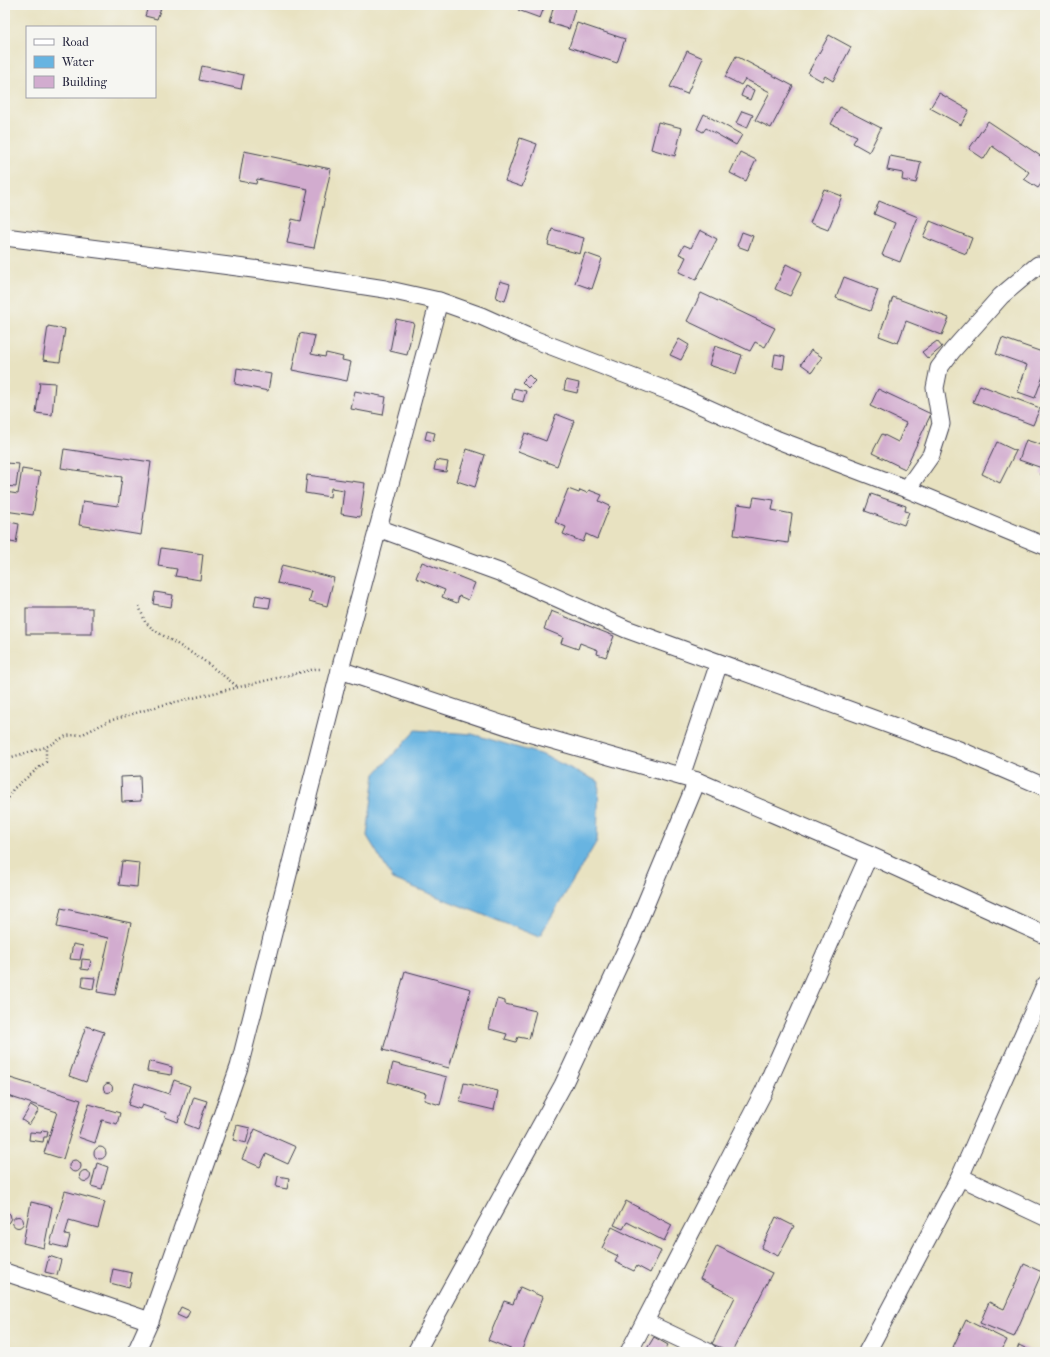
<svg xmlns="http://www.w3.org/2000/svg" width="1050" height="1357" viewBox="0 0 1050 1357" font-family="'IM FELL French Canon',serif">
  <rect width="100%" height="100%" fill="#f6f6f2"/>
  <filter id="ink" filterUnits="userSpaceOnUse"><feTurbulence type="fractalNoise" baseFrequency=".025" numOctaves="2"/><feDisplacementMap in="SourceGraphic" scale="8" xChannelSelector="R" yChannelSelector="G"/><feConvolveMatrix kernelMatrix="1 2 1 2 8 2 1 2 1" color-interpolation-filters="sRGB"/></filter>
  <filter id="wash" filterUnits="userSpaceOnUse"><feTurbulence type="fractalNoise" baseFrequency=".012" numOctaves="4" result="noise"/><feDisplacementMap in="SourceGraphic" scale="16" xChannelSelector="R" yChannelSelector="G"/><feGaussianBlur stdDeviation="0.9" result="paint"/><feColorMatrix in="noise" values="0 0 0 0 0 0 0 0 0 0 0 0 0 0 0 0 0 1.4 0 .05"/><feComposite in="paint" operator="in"/></filter>
  <g filter="url(#wash)">
    <rect width="100%" height="100%" fill="#e8e2c1"/>
    <path fill="#67b4e1" stroke="#446b8e" d="M416 730 472 734 543 755 599 782 597 841 539 937 393 879 367 836 375 774Z"/>
    <g id="blocks">
      <g fill="#d2accf">
        <path d="M137 5H162L157 19 145 16 147 10 137 7Z"/>
        <path d="M520 5H545L540 18 518 10Z"/>
        <path d="M554 5H576L569 29 549 23Z"/>
        <path d="M577 23 625 39 617 63 569 47Z"/>
        <path d="M829 35 851 47 833 81 825 76 822 81 808 73Z"/>
        <path d="M687 51 703 58 687 94 670 87Z"/>
        <path d="M736 56 793 86 771 128 755 120 770 92 745 79 741 85 725 77Z"/>
        <path d="M202 66 244 75 241 89 199 80Z"/>
        <path d="M745 86 754 90 750 100 741 96Z"/>
        <path d="M939 93 969 110 961 125 930 108Z"/>
        <path d="M840 107 881 128 869 152 853 143 857 136 831 124Z"/>
        <path d="M742 111 753 115 747 128 736 123Z"/>
        <path d="M704 114 742 135 736 145 706 128 703 132 697 129Z"/>
        <path d="M988 121 1045 159V178L1038 188 1024 179 1029 172 992 146 984 159 969 149Z"/>
        <path d="M658 122 682 128 675 156 651 149Z"/>
        <path d="M520 138 537 144 522 187 505 181Z"/>
        <path d="M244 151 331 169 314 248 287 243 292 219 301 221 308 189 257 179 256 184 239 181Z"/>
        <path d="M740 152 756 160 746 181 730 173Z"/>
        <path d="M890 156 921 162 916 183 902 180 903 173 887 170Z"/>
        <path d="M824 189 842 196 828 230 810 223Z"/>
        <path d="M879 201 918 217 900 262 882 255 895 223 874 214Z"/>
        <path d="M930 221 972 238 966 254 923 237Z"/>
        <path d="M552 229 584 238 580 254 548 245Z"/>
        <path d="M700 230 717 239 696 280 679 272 686 257 679 254 684 245 691 248Z"/>
        <path d="M742 232 753 236 748 250 737 246Z"/>
        <path d="M585 253 602 259 592 289 575 283Z"/>
        <path d="M786 264 802 272 790 296 775 289Z"/>
        <path d="M844 277 878 290 870 311 836 298Z"/>
        <path d="M500 281 510 284 505 301 496 298Z"/>
        <path d="M701 293 775 328 765 347 755 342 750 351 687 321Z"/>
        <path d="M893 297 949 318 942 335 906 321 898 343 879 336Z"/>
        <path d="M396 319 414 323 407 355 390 351Z"/>
        <path d="M48 326 65 329 60 362 43 360Z"/>
        <path d="M300 333 315 336 311 354 325 357 326 353 343 357 342 360 351 362 347 381 292 370Z"/>
        <path d="M1002 338 1045 353V371L1035 398 1018 392 1027 365 996 354Z"/>
        <path d="M679 339 689 345 681 360 670 355Z"/>
        <path d="M937 341 942 347 928 359 922 352Z"/>
        <path d="M715 346 742 355 736 374 709 365Z"/>
        <path d="M811 350 822 357 812 372 801 364Z"/>
        <path d="M775 354 785 356 783 369 773 367Z"/>
        <path d="M237 368 271 374 268 391 235 384Z"/>
        <path d="M529 375 535 381 528 388 522 382Z"/>
        <path d="M566 380 579 383 577 393 564 390Z"/>
        <path d="M40 382 55 383 52 415 36 413Z"/>
        <path d="M980 385 1040 408 1033 425 973 402Z"/>
        <path d="M514 388 526 391 523 402 512 399Z"/>
        <path d="M878 389 931 414 905 469 872 453 882 434 898 442 906 423 870 406Z"/>
        <path d="M355 391 386 397 383 415 351 409Z"/>
        <path d="M556 414 574 421 557 466 518 451 525 433 546 441Z"/>
        <path d="M427 431 435 433 433 441 425 439Z"/>
        <path d="M1026 440 1045 446V476L1040 474 1042 468 1019 460Z"/>
        <path d="M997 442 1016 451 1000 483 982 474Z"/>
        <path d="M64 449 151 462 141 535 79 525 83 501 118 506 122 477 61 468Z"/>
        <path d="M467 449 485 455 475 487 457 481Z"/>
        <path d="M436 460 448 462 446 472 434 470Z"/>
        <path d="M5 463 19 464 16 487 5 486Z"/>
        <path d="M22 469 40 472 33 515 5 511V492L18 494Z"/>
        <path d="M307 475 365 483 360 517 341 514 344 490 331 488 330 497 305 493Z"/>
        <path d="M568 489 579 493 580 490 587 493 589 490 602 495 599 501 610 506 597 539 586 534 583 542 563 534 566 527 555 522Z"/>
        <path d="M871 494 906 506 905 511 909 512 904 525 865 511Z"/>
        <path d="M754 497 774 500 772 510 792 514 788 543 734 535 738 504 752 506Z"/>
        <path d="M5 521 19 524 16 543 5 541Z"/>
        <path d="M161 548 203 554 200 580 175 576 177 569 158 566Z"/>
        <path d="M422 562 475 583 468 600 459 596 457 603 442 597 445 590 416 578Z"/>
        <path d="M282 565 334 578 327 606 309 601 312 591 277 583Z"/>
        <path d="M155 592 173 595 171 607 153 604Z"/>
        <path d="M256 595 271 598 269 608 254 606Z"/>
        <rect x="26" y="608" width="66" height="26"/>
        <path d="M551 611 614 636 606 657 597 654 598 650 580 643 578 649 561 643 563 637 544 629Z"/>
        <path d="M140 776 141 801 122 802 121 777Z"/>
        <path d="M122 861 139 863 137 887 119 885Z"/>
        <path d="M61 908 131 923 115 995 97 992 109 938 57 927Z"/>
        <path d="M73 944 83 946 80 960 70 959Z"/>
        <path d="M82 959 91 960 89 970 81 969Z"/>
        <path d="M405 971 471 989 449 1068 383 1050Z"/>
        <path d="M83 977 95 978 93 989 82 987Z"/>
        <path d="M497 999 505 1001V1004L536 1011 529 1039 518 1037 516 1042 505 1039 507 1034 489 1029Z"/>
        <path d="M86 1026 104 1032 86 1082 69 1076Z"/>
        <path d="M149 1061 172 1067 171 1075 147 1071Z"/>
        <path d="M393 1063 447 1077 440 1105 424 1100 426 1093 388 1082Z"/>
        <path d="M7 1077 81 1100 63 1159 44 1153 57 1112 5 1095Z"/>
        <path d="M174 1080 190 1086 178 1122 165 1117 166 1113 142 1105 140 1109 128 1105 135 1083 169 1094Z"/>
        <path d="M464 1083 498 1091 494 1110 460 1102Z"/>
        <circle cx="108" cy="1088" r="4.5"/>
        <path d="M194 1097 207 1101 198 1129 185 1124Z"/>
        <path d="M89 1104 120 1113 117 1124 102 1120 95 1143 78 1137Z"/>
        <path d="M31 1105 39 1110 29 1125 22 1120Z"/>
        <path d="M237 1125 250 1128 246 1143 233 1140Z"/>
        <path d="M255 1129 296 1147 288 1164 266 1154 260 1167 242 1159Z"/>
        <path d="M42 1130 48 1131 47 1137H44L43 1142 29 1140 30 1132 41 1133Z"/>
        <circle cx="100" cy="1153" r="6"/>
        <circle cx="75" cy="1166" r="6"/>
        <path d="M97 1163 108 1167 102 1189 91 1186Z"/>
        <circle cx="85" cy="1176" r="5.5"/>
        <path d="M278 1176 289 1178 287 1189 276 1187Z"/>
        <path d="M65 1191 105 1202 98 1228 69 1220 65 1235 70 1236 67 1248 50 1244Z"/>
        <path d="M626 1201 672 1225 664 1241 627 1222 623 1229 614 1225Z"/>
        <path d="M31 1202 52 1207 44 1248 23 1243Z"/>
        <path d="M5 1211 10 1214 11 1218 9 1222 5 1225Z"/>
        <circle cx="18" cy="1222" r="5.5"/>
        <path d="M776 1217 794 1226 778 1256 761 1248Z"/>
        <path d="M612 1227 661 1251 650 1273 637 1266 634 1271 615 1262 618 1256 602 1248Z"/>
        <path d="M717 1246 772 1273 732 1352 712 1344 735 1297 700 1279Z"/>
        <path d="M49 1256 61 1260 57 1275 45 1272Z"/>
        <path d="M1024 1264 1042 1272 1014 1337 980 1323 989 1302 1004 1309Z"/>
        <path d="M113 1269 132 1273 129 1288 110 1283Z"/>
        <path d="M520 1287 543 1297 521 1352H518L488 1340 504 1301 513 1304Z"/>
        <path d="M181 1307 190 1311 186 1319 177 1315Z"/>
        <path d="M966 1320 1007 1340 1001 1352H963L953 1347Z"/>
        <path d="M654 1337 668 1345 664 1352H645Z"/>
        <path d="M1019 1345 1033 1352H1016Z"/>
      </g>
    </g>
  </g>
  <g filter="url(#ink)">
    <use href="#blocks" fill-opacity="0" stroke="#403f4f" stroke-width="1"/>
    <g fill="none" stroke-linecap="round" stroke-linejoin="round">
      <g stroke="#403f4f" stroke-width="19">
        <g id="street">
          <path d="M5 237 261 270 385 289 439 301"/>
          <path d="M907 489 931 455 941 424 935 388 939 368 952 351 1001 296 1038 265"/>
          <path d="M378 528 499 572 626 629 959 750 1045 787"/>
          <path d="M340 670 525 732 697 781 869 855 1045 935"/>
          <path d="M681 776 719 663"/>
          <path d="M960 1177 1045 1217"/>
          <path d="M5 1272 150 1321"/>
          <path d="M645 1322 708 1352"/>
          <path d="M136 1352 150 1321 239 1067 340 670 439 301 481 316 528 337 676 394 778 440 907 489 1045 546"/>
          <path d="M416 1352 563 1085 631 939 697 781"/>
          <path d="M629 1352 764 1091 869 855"/>
          <path d="M867 1352 960 1177 1045 985"/>
        </g>
      </g>
      <g stroke="#403f4f" stroke-width="2.5" stroke-dasharray="1 3" stroke-linecap="butt">
        <path d="M139 606 145 622 154 630 203 660 238 687"/>
        <path d="M5 759 46 747 66 736 83 734 109 721 159 706 315 669H322"/>
        <path d="M5 805 13 789 46 762V747"/>
      </g>
      <use href="#street" stroke="#fff" stroke-width="17"/>
    </g>
  </g>
  <rect width="1050" height="1357" fill="none" stroke="#f6f6f2" stroke-width="20"/>
  <rect x="26" y="26" width="130" height="72" fill="#f6f6f2" stroke="#a1a1a9"/>
  <rect x="34" y="39" width="20" height="6" fill="#ffffff" stroke="#a1a1a9"/>
  <text x="62" y="46" font-size="12" fill="#22223b">Road</text>
  <rect x="34" y="56" width="20" height="12" fill="#67b4e1" stroke="#a1a1a9"/>
  <text x="62" y="66" font-size="12" fill="#22223b">Water</text>
  <rect x="34" y="76" width="20" height="12" fill="#d2accf" stroke="#a1a1a9"/>
  <text x="62" y="86" font-size="12" fill="#22223b">Building</text>
</svg>
